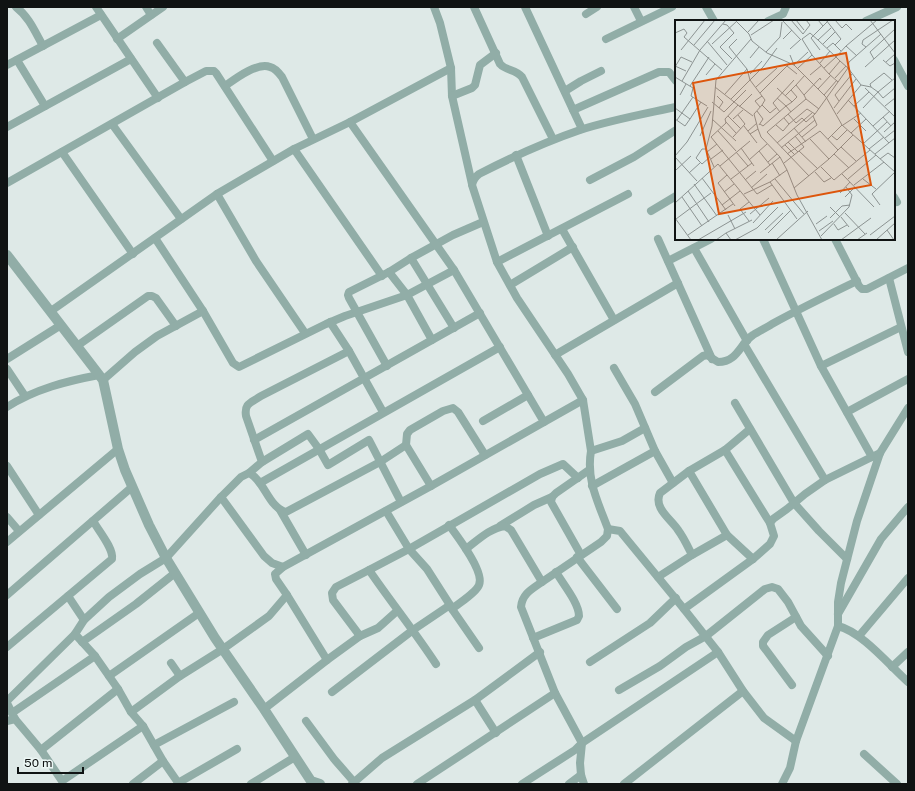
<svg xmlns="http://www.w3.org/2000/svg" width="915" height="791" viewBox="0 0 915 791" font-family="'Public Sans',sans-serif">
  <rect width="100%" height="100%" fill="#dee9e7"/>
  <g fill="none" stroke-linecap="round" stroke-linejoin="round">
    <g stroke="#91ada7" stroke-width="8">
      <path d="M16 7C29 17 35 32 43 46"/>
      <path d="M96 7 158 98"/>
      <path d="M146 7 151 15"/>
      <path d="M434 7 440 23 451 68 452 96 472 184"/>
      <path d="M474 7 500 64C506 71 516 69 522 77L553 139"/>
      <path d="M525 7 582 129"/>
      <path d="M634 7 641 21"/>
      <path d="M706 7 714 21"/>
      <path d="M586 14 597 7"/>
      <path d="M768 21 783 14 786 7"/>
      <path d="M866 21 897 7"/>
      <path d="M117 39 163 7"/>
      <path d="M606 39 672 7"/>
      <path d="M157 43 185 82"/>
      <path d="M17 60 45 106"/>
      <path d="M894 60 908 86"/>
      <path d="M7 65 101 15"/>
      <path d="M225 86C235 79 257 62 270 67 275 68 279 73 282 77L313 139"/>
      <path d="M565 91 581 81 601 71"/>
      <path d="M452 96 472 88 475 85 480 65 496 53"/>
      <path d="M573 110 659 72H669L676 81"/>
      <path d="M112 124 181 219"/>
      <path d="M7 127 131 59"/>
      <path d="M294 149 382 276"/>
      <path d="M62 152 133 254"/>
      <path d="M516 155 548 236"/>
      <path d="M590 180 634 157 676 130"/>
      <path d="M7 183 185 82 206 71H214L216 73 273 161"/>
      <path d="M217 194 256 261 305 333"/>
      <path d="M894 197 897 202"/>
      <path d="M651 211 676 196"/>
      <path d="M562 229 614 320"/>
      <path d="M155 238 203 311 233 363 239 367 326 324 345 316 407 295 454 270"/>
      <path d="M658 239 712 359"/>
      <path d="M763 239 821 366 872 457"/>
      <path d="M835 239 859 286 862 289H867L908 268"/>
      <path d="M694 248 747 341"/>
      <path d="M411 258 454 328"/>
      <path d="M668 261 711 239"/>
      <path d="M497 262 628 194"/>
      <path d="M389 272 407 295 432 340"/>
      <path d="M889 278 908 352"/>
      <path d="M510 285 573 247"/>
      <path d="M51 311 217 194 294 149 350 122 451 68"/>
      <path d="M330 322 349 351 383 412"/>
      <path d="M744 344 825 480"/>
      <path d="M77 346 148 296H152L156 298 176 326"/>
      <path d="M555 355 678 283"/>
      <path d="M7 359 61 325"/>
      <path d="M387 366 349 298 348 295 349 292 389 272 411 258 453 235 483 222"/>
      <path d="M821 366 901 327"/>
      <path d="M614 368 635 404 655 451 673 483"/>
      <path d="M7 369 25 396"/>
      <path d="M103 380 135 352 157 336 203 311"/>
      <path d="M655 392 703 356 707 355 718 362C738 362 740 343 753 335 759 331 766 328 772 324 799 309 828 295 857 281"/>
      <path d="M735 403 794 503 819 531 847 559"/>
      <path d="M7 407C35 389 67 381 99 375"/>
      <path d="M847 412 908 379"/>
      <path d="M483 421 528 395"/>
      <path d="M544 422 583 400"/>
      <path d="M254 440 480 313"/>
      <path d="M406 445 407 434 410 430 443 411 453 408 458 412 485 455"/>
      <path d="M725 450 770 523"/>
      <path d="M591 451 583 400 568 374 517 298 497 262 472 185C473 180 475 177 479 174 512 157 545 142 580 130 611 120 644 114 676 107"/>
      <path d="M262 462 246 416C244 403 251 403 261 396L349 351"/>
      <path d="M7 466 39 515"/>
      <path d="M689 471 727 535 753 559"/>
      <path d="M249 473 262 462 308 434 319 449 328 465 369 440 401 502"/>
      <path d="M260 483 500 347"/>
      <path d="M592 486 655 451"/>
      <path d="M221 497 264 556 272 563 283 567"/>
      <path d="M280 510 306 555"/>
      <path d="M386 511 409 549 369 570C391 602 415 632 436 664"/>
      <path d="M7 517 19 531"/>
      <path d="M500 526 534 505 552 497"/>
      <path d="M608 529 620 531 684 609"/>
      <path d="M7 542 118 449"/>
      <path d="M466 549C478 540 490 528 505 526L511 530 542 582 601 542 607 536 608 529C598 502 586 480 591 451L622 441 645 428"/>
      <path d="M581 555 551 502 552 497 556 493 589 470"/>
      <path d="M692 555C688 547 684 538 678 530 671 519 653 508 660 493L689 471 725 450 750 429"/>
      <path d="M577 557 617 609"/>
      <path d="M658 577 692 555 727 535"/>
      <path d="M542 582C532 589 522 594 521 607L555 693 582 743 580 763 581 775 584 784"/>
      <path d="M7 595 132 487"/>
      <path d="M68 596 84 620"/>
      <path d="M450 605 427 569 409 549 540 474 563 464 578 478"/>
      <path d="M452 609 479 648"/>
      <path d="M838 614 881 539 908 507"/>
      <path d="M838 626C862 632 889 665 908 682"/>
      <path d="M75 634 84 620 109 597 140 574 166 558 221 497 241 477 249 473C265 481 268 507 286 512L380 462 406 445 431 486"/>
      <path d="M360 636 333 600 332 593 336 587 369 570"/>
      <path d="M859 636 908 578"/>
      <path d="M533 638 577 620 579 616C579 603 563 584 556 572"/>
      <path d="M82 642 136 604 175 573"/>
      <path d="M7 647 112 559C114 549 99 531 93 521"/>
      <path d="M327 660 360 636 378 628 397 611"/>
      <path d="M590 662 650 623 676 598"/>
      <path d="M171 663 180 676 223 649 269 616 287 595 276 579 275 574 283 567 431 486 544 422 454 270 350 122"/>
      <path d="M892 667 908 652"/>
      <path d="M109 676 199 613"/>
      <path d="M792 685 763 646V642L768 635 796 617"/>
      <path d="M619 690 660 666 686 647 706 636 765 589 772 587 778 589 788 602 801 626 828 656"/>
      <path d="M332 692 413 630 450 605 452 609C459 603 476 593 479 585 485 572 457 536 449 525"/>
      <path d="M475 700 496 733"/>
      <path d="M7 701 75 634 95 656 118 689 131 712 143 726 163 761 179 784"/>
      <path d="M7 703 15 719 41 750 118 689"/>
      <path d="M264 709 327 660 287 595"/>
      <path d="M131 712 180 676"/>
      <path d="M12 713 95 656"/>
      <path d="M7 721 15 719"/>
      <path d="M306 721 334 759 354 782"/>
      <path d="M796 741 764 718 743 691 718 652 684 609 753 559 770 544 774 536 770 523 773 519 787 509 805 494 825 480 880 453"/>
      <path d="M154 745 234 702"/>
      <path d="M41 750 62 781 143 726"/>
      <path d="M864 754 897 784"/>
      <path d="M178 783 237 749"/>
      <path d="M133 784 163 761"/>
      <path d="M251 784 295 757"/>
      <path d="M352 784 382 758 475 700 540 652"/>
      <path d="M417 784 555 693"/>
      <path d="M522 784 575 750 582 743 718 652"/>
      <path d="M569 784 581 775"/>
      <path d="M624 784 743 691"/>
      <path d="M782 784 790 768 796 741 838 626V602L841 583 857 521 880 453 908 408"/>
    </g>
    <path stroke="#91ada7" stroke-width="10" d="M7 255 103 380 118 449 125 470 149 525 166 558 215 638 264 709 311 781 320 784"/>
  </g>
  <g transform="translate(675 20)">
    <rect width="220" height="220" fill="#dee9e7"/>
    <path fill="none" stroke="#8c9392" stroke-width="1" d="M60 0 74 14 77 21 92 33 119 45 151 77 167 105 220 152M107 0 126 20M116 0 128 14 135 5 131 0M121 0 129 10M143 0 148 6 154 0M151 0 166 19 160 25M160 0 167 8 171 4 177 10M195 0 220 33M48 4 52 5 59 13 45 27 57 39M73 12 84 0M0 13 9 9 12 13 9 17 47 50M206 14 174 42 173 48 186 65 196 67 203 72 220 58M76 15 99 0M62 19 54 27 72 49 75 60 90 80 87 85M108 19 117 10M143 20 161 37 171 26 182 36M32 21 52 45M37 24 62 1M148 24 160 12M19 25 40 0M171 26 202 0M191 27 187 24 188 20 218 0M152 28 158 23 166 31M115 29 125 20M6 30 30 0M145 30 136 18 148 6M91 32 105 17 107 2M115 35 119 45 133 32M137 35 127 19 135 13 143 20 156 8M75 38 84 27M199 39 195 32 220 9M208 40 215 46 220 43M211 42 220 34M145 43 155 31M0 46 11 51M112 46 122 54M0 47 6 37 17 42M190 47 220 20M123 48 137 35 154 54 163 62 173 48 165 41 154 54M149 48 161 37 165 41M75 54 87 41M31 55 40 44M135 55 147 45M0 57 18 68 16 76 32 86M160 58 171 46M7 61 25 30 51 0M15 66 34 37M81 67 102 48M196 67 195 64 209 53 217 60M102 68 117 82 111 86 116 92M190 68 220 97M143 69 156 55M116 70 122 77 117 82M85 73 114 44M50 74 72 49M5 75 11 64M129 75 121 65 130 55M149 75 162 60M42 76 48 82 44 88M110 76 121 65M56 79 88 47 102 28M131 79 92 112 134 156M173 80 214 123M164 81 160 75 177 54M37 82 49 92 71 70M63 85 78 96M179 86 194 72M210 86 220 78M64 87 77 74M85 87 80 81 87 76M0 88 15 99 26 82M159 88 181 59M188 88 203 72 208 78 220 68M144 89 131 79 129 75 145 58 146 60M82 91 88 99 84 105M105 92 98 83 119 60M113 94 121 103 127 98 131 102 140 94M162 94 186 65M53 96 66 109M208 97 216 106M109 98 114 104 132 89 140 94 163 62M0 99 10 106 15 99M37 99 61 121M58 99 68 90M179 99 191 111M2 100 18 77M51 102 61 113M85 104 88 106 111 86 102 78M101 105 108 111 114 104M168 105 186 93M69 106 82 123M198 106 215 91M119 108 131 122M43 111 61 131M73 111 82 103M209 112 220 102M176 113 191 99M75 114 83 109 79 94 87 85 95 93 101 88M25 116 36 91M157 116 162 120 172 110M36 117 82 174 97 165M36 117 51 103 50 99 63 85 40 67M58 117 70 104 63 95M127 117 142 105 138 96M210 118 220 110M135 119 154 139M153 119 167 105M113 122 123 132M102 123 137 93M188 124 212 102M110 125 120 135M166 127 181 141M66 128 79 146M106 128 140 100M31 129H27L21 138 27 144 35 137M194 129 209 117M84 131 95 145M124 131 143 149M32 132 42 124M61 132 73 146M112 134 145 111 163 130M159 134 174 148M200 134 220 118M0 136 12 122 33 87M0 137 22 161M36 139 48 130M205 139 213 133 220 138M74 140 92 124M93 142 102 134M97 143 105 156M109 143 129 127 120 116M45 146 75 121M39 147 31 129 37 106 41 60 76 19M146 147 159 160 195 130M1 150 16 136M112 150 122 175 147 220M140 152 149 162 156 158M14 153 25 143M85 153 105 137M167 154 199 187M52 155 43 163 60 186M27 158 51 190M56 159 77 143M100 159 129 194M173 159 201 135M188 159 201 169M70 160 81 151M95 162 122 199M19 164 42 196M179 165 209 142M76 168 92 154M119 168 154 139 178 115M13 171 34 202M49 172 59 164M165 173 175 162M69 174 95 162 112 150 105 137 86 117 83 109M7 177 27 206M170 177 180 167M0 183 43 144 85 195M47 185 65 171M205 185 197 174 220 152M155 187 165 197M170 193 190 214M75 194 94 178M53 195 60 209M166 197 174 207M0 198 16 220M155 198 167 186 175 185M1 199 36 173M74 201 65 189 74 182M78 203 98 181M141 204 152 196M159 204 163 210 172 205M90 210 108 193M212 210 219 220M144 211 158 201M51 213 77 200M93 213 116 190M13 215 58 184M195 215 220 196M146 216 174 187 177 175 171 167M23 220 71 192M41 220 51 213 56 220M60 220 82 208 103 187M101 220 133 191M166 220 196 198M182 220 192 213M201 220 220 203"/>
    <path fill="#dd560c" fill-opacity="0.15" stroke="#dd560c" stroke-width="2" d="M171 33 196 165 44 194 18 63Z"/>
    <rect width="220" height="220" fill="none" stroke="#101313" stroke-width="2"/>
  </g>
  <rect width="915" height="791" fill="none" stroke="#101313" stroke-width="16"/>
  <path d="M18 767v6h65v-6" fill="none" stroke="#101313" stroke-width="2"/>
  <text x="24" y="767" font-size="12" fill="#101313" stroke="#ebf6f4" stroke-width="3" paint-order="stroke">50 m</text>
</svg>
